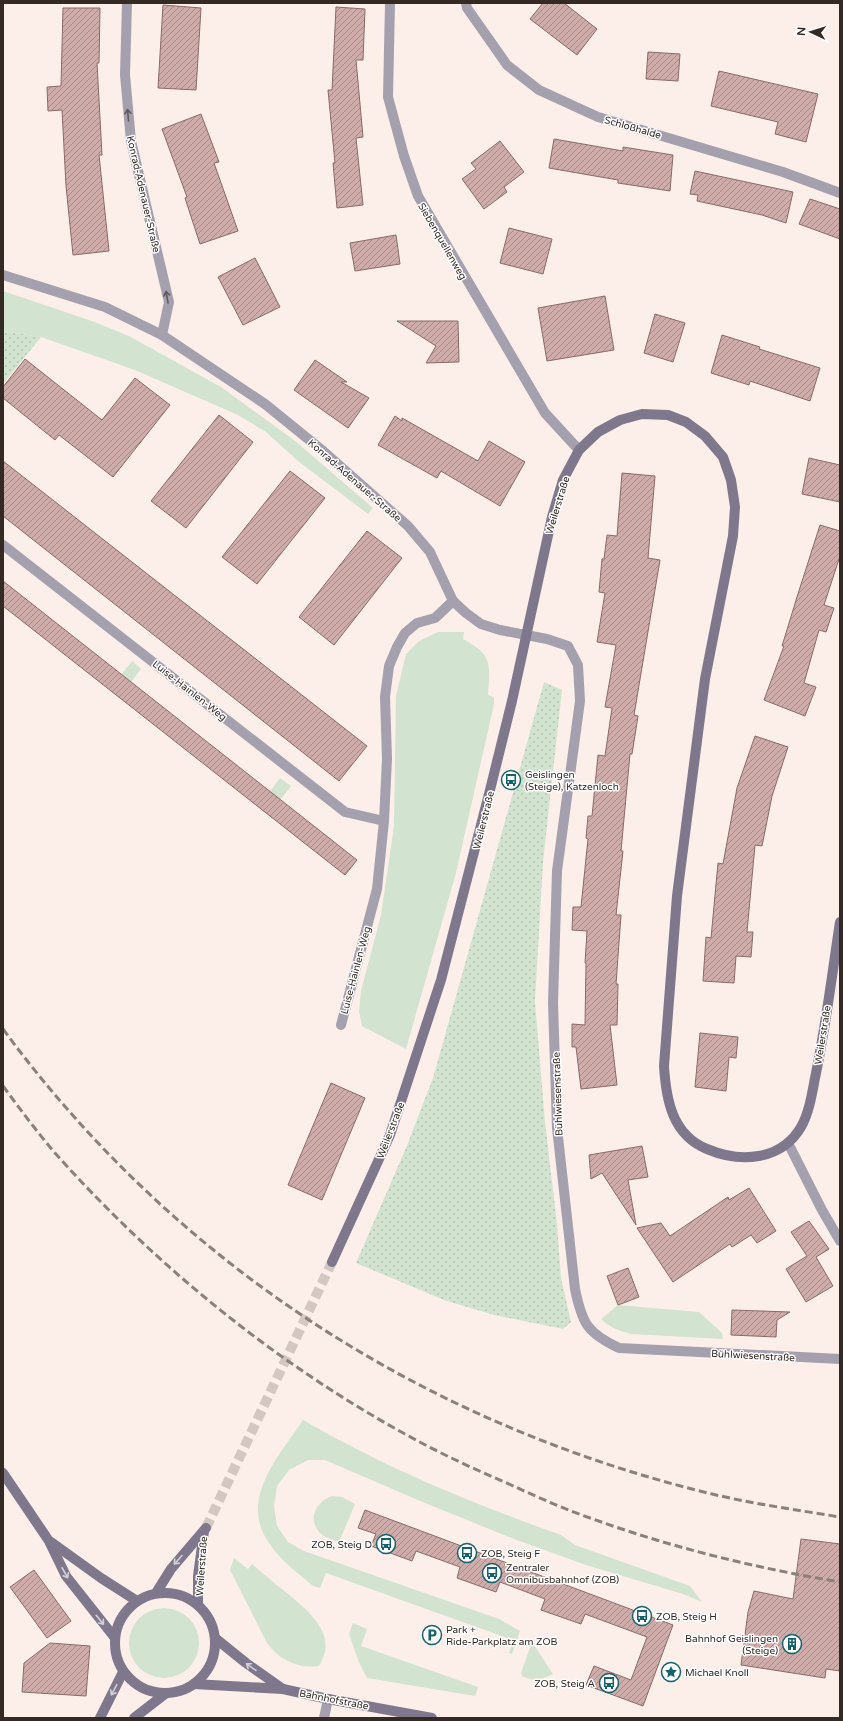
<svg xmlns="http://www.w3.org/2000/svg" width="843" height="1721" viewBox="0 0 843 1721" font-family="'Varela Round',sans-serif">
  <defs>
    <pattern id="park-dots" width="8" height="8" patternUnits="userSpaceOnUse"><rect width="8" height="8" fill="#d2e3d0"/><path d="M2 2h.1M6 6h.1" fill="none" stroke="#b5c3b2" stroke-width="1.8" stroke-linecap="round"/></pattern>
    <pattern id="building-hatch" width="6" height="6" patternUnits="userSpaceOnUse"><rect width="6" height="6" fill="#ceaca9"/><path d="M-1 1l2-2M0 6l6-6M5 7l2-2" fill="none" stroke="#a88c89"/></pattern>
  </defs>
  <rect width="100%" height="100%" fill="#fcefea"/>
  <g fill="#d2e3d0">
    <path d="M3 291 92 321 129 336 221 387 294 440 373 508 368 514 298 461 266 432 238 415 135 370 41 337 3 331Z"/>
    <path d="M438 632H464L463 639C493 655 490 664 488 695L494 697V704L456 873 406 1049 362 1026 359 1011 361 991 381 915 394 826 396 696 406 654 419 641Z"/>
    <path d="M132 661 141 669 119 698 109 690Z"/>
    <path d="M280 778 291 786 269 815 258 807Z"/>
    <path d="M618 1305 699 1312 722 1333 723 1339 631 1334C620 1331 610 1328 601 1319Z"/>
    <path d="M303 1420C386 1468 471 1503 561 1535L575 1545 690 1586 702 1602 683 1594 586 1565 514 1539 425 1503 325 1460H308L289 1470 277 1486 274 1506 277 1526 288 1542 304 1551 499 1619 520 1631 512 1654 509 1653 513 1640 326 1573 320 1588 313 1586C298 1573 280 1560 269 1543 238 1499 280 1455 303 1420Z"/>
    <path d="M332 1496 342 1497 355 1504 339 1542C331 1540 321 1536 317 1529 308 1515 319 1500 332 1496Z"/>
    <path d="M234 1558 248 1569 252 1564C264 1574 275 1584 287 1593 309 1612 339 1634 319 1666 299 1669 279 1660 267 1643L230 1570Z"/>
    <circle cx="164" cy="1643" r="35"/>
    <path d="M353 1623 367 1629 361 1646 478 1687 475 1696 367 1678 359 1662 349 1634Z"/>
    <path d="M532 1642 553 1674C540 1680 535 1682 522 1676L521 1673Z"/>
  </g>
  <g fill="url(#park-dots)">
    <path d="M3 331 41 337 3 384Z"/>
    <path d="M544 682 562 690 543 862 535 1001 545 1122 557 1224 561 1278 571 1322 563 1329 494 1315 444 1300 356 1263 406 1148 433 1078Z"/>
  </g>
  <g fill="url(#building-hatch)" stroke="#896a68">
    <path d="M543 3H564L597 29 577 55 530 19Z"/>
    <path d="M163 5 201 8 196 90 158 88Z"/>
    <path d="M336 7 365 9 363 60H356L363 137 356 138 363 205 337 208 333 163H335L328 90H332Z"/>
    <path d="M63 8H100L99 63H97L102 155H99L109 251 73 255 66 186 62 110 48 111 47 87 61 86Z"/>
    <path d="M648 52 680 54 678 81 646 79Z"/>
    <path d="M719 71 818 94 806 142 775 134 778 122 711 106Z"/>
    <path d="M201 114 219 162 214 163 238 231 200 244 185 198 187 197 162 129Z"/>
    <path d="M554 139 623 151V147L673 155 670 191 618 183V180L549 168Z"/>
    <path d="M500 141 524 172 504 187 507 192 484 209 462 179 476 169 471 163Z"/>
    <path d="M695 171 793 192 786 223 762 215 697 201 698 195 690 194Z"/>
    <path d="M810 199 840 209V239L799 224Z"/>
    <path d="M509 228 552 239 543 274 500 263Z"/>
    <path d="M396 235 400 264 355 271 350 243Z"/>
    <path d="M255 258 280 307 243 325 218 277Z"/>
    <path d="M605 296 614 350 547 361 538 308Z"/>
    <path d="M655 314 685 323 673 362 644 353Z"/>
    <path d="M397 321H458L459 362 426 363 436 346Z"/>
    <path d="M722 335 760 347 759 349 820 368 810 401 750 381 749 385 711 373Z"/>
    <path d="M25 359 102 420 135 378 170 405 113 477 59 435 55 440 3 398V387Z"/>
    <path d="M315 360 347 382H341L369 398 348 428 294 390Z"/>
    <path d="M219 415 253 442 186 528 151 501Z"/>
    <path d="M395 416 402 421V418L478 461 489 441 525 462 500 506 441 471 437 478 378 445Z"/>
    <path d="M809 458 840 465V502L802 494Z"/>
    <path d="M3 461 367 746 339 781 3 516Z"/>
    <path d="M290 471 325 498 257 584 222 557Z"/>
    <path d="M622 473 655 476 648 558 660 560 634 715 638 716 632 754H630L621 851H623L616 915H621L616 984H618L617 1025H610L617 1085 581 1089 576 1047H572V1024L585 1025 586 963H585L587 931 572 930 573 907H581L588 839 586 838 588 816H592L598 755 605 756 612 708 605 707 616 645 597 642 605 593 599 592 602 559H604L607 535 617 536Z"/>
    <path d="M820 525 840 531V556L824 605 834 608 826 632 819 630 804 683 816 687 805 716 764 700 784 646H782L797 597Z"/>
    <path d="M367 531 402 558 334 645 299 617Z"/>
    <path d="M3 581 357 860 345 875 3 606Z"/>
    <path d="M755 736 788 747 772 796 762 846 755 845 747 932H753L751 957 736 956 734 983 703 981 706 937 711 938 718 863 723 864 737 788Z"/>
    <path d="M700 1033 738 1037 736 1058 729 1057 726 1091 695 1087Z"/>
    <path d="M331 1083 365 1098 322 1200 288 1185Z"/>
    <path d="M642 1146 648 1177 628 1180 636 1225 602 1173 591 1179 589 1155Z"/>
    <path d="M749 1188 776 1231 757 1243 751 1235 732 1247 730 1244 673 1282 637 1228 661 1223 670 1236 728 1197 729 1200Z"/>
    <path d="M809 1221 829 1249 816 1257 833 1286 806 1302 786 1269 807 1256 791 1232Z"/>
    <path d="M628 1268 639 1297 618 1305 607 1276Z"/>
    <path d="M732 1310 790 1312 777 1320 776 1337 731 1335Z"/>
    <path d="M365 1510 673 1625 643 1706 586 1685 594 1666 631 1680 647 1637 585 1614 581 1624 541 1610 545 1599 500 1582 496 1592 457 1578 460 1567 416 1551 412 1561 371 1546 376 1534 358 1528Z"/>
    <path d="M801 1539 840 1544V1671L826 1669 825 1678 741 1665 748 1612 754 1591 793 1599Z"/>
    <path d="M34 1570 71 1621 47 1638 10 1587Z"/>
    <path d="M50 1643 90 1646 86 1696 22 1692 24 1663Z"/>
  </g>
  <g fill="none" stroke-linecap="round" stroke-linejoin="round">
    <path stroke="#d4c7c2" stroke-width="10" stroke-dasharray="10 5" stroke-linecap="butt" d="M206 1528 332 1262"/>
    <g stroke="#a4a0ae" stroke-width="10">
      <path d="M127 3 125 75 131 141 169 302 162 335"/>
      <path d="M390 3 388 97 404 156 418 196 545 413 579 450"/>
      <path d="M466 3 467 8 507 65 539 90 598 117 783 172 840 193"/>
      <path d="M3 275 105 307 162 335 265 404 323 451 408 526 430 552 453 601 466 613 481 624 500 630 547 639 568 646 578 665 580 701 557 871 553 1003 557 1128 575 1289C582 1323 587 1333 619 1348L840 1359"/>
      <path d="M3 545 345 812 384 821"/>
      <path d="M341 1025 377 889 384 821 387 759 385 697 389 666 397 647 405 633 417 623 435 618 453 601"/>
      <path d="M788 1143 822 1210 840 1241"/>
      <path d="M324 1718 328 1699"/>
    </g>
    <g stroke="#7f788d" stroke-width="10">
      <path d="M332 1262 390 1135 441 980 489 794 512 701 552 517 563 480 579 450 598 432 620 420 642 414 668 415 686 422 705 436 723 457 731 480 735 507 733 536 705 679 677 896 664 1066C666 1099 672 1135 707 1149 740 1163 781 1161 801 1127 809 1113 812 1094 815 1078 826 1026 832 974 840 922"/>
      <path d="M3 1473 49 1541 66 1576 115 1638"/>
      <path d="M51 1542 101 1578 137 1601"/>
      <circle cx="165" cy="1643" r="50"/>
      <path d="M156 1593 171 1569 206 1528"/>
      <path d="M198 1605V1576L204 1531"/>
      <path d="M215 1638 246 1663 283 1689"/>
      <path d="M194 1684 283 1689 328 1699 432 1718"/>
      <path d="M100 1718 123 1672"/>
      <path d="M134 1718 165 1694"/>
    </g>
    <g stroke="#8c807b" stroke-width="3" stroke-dasharray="8 4" stroke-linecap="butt">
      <path d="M3 1029C177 1266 427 1425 712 1494 754 1504 797 1510 840 1517"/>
      <path d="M3 1086C20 1109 37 1132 55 1153 155 1265 274 1362 405 1434 439 1453 474 1469 509 1484 537 1497 564 1509 593 1519 673 1548 756 1568 840 1582"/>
    </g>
  </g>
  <defs><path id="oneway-shaft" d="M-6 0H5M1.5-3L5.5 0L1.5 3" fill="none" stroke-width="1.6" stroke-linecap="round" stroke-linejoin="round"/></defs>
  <g stroke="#61595b">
    <use href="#oneway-shaft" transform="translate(128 115) rotate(-95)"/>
    <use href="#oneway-shaft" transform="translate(167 297) rotate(-100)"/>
  </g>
  <g stroke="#d2d0d7">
    <use href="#oneway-shaft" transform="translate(178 1560) rotate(132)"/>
    <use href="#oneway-shaft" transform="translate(65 1573) rotate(61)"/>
    <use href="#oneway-shaft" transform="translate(100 1620) rotate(51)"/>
    <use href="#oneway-shaft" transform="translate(251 1667) rotate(-145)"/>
    <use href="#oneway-shaft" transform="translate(114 1690) rotate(118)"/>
  </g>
  <defs>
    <g id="bus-ring" transform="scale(1)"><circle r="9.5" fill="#fff" stroke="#14626c" stroke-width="1.5"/><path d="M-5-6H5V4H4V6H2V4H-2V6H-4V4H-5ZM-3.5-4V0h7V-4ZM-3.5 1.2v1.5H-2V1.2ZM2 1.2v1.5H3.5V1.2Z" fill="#14626c"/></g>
    <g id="parking-ring" transform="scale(1)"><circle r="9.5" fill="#fff" stroke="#14626c" stroke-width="1.5"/><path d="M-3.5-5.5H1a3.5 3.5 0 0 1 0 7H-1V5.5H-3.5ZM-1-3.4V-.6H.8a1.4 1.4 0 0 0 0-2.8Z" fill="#14626c"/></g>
    <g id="building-ring" transform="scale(1)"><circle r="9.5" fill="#fff" stroke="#14626c" stroke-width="1.5"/><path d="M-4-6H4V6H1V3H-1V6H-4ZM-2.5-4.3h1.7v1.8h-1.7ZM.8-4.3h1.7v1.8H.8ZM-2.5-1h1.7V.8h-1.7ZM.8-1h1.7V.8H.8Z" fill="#14626c"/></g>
    <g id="sight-ring" transform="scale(1)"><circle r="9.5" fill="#fff" stroke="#14626c" stroke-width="1.5"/><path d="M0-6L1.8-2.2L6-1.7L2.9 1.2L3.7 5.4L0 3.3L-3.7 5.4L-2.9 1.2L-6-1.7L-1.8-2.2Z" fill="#14626c"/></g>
  </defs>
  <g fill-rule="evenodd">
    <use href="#bus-ring" x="511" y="780"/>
    <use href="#bus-ring" x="386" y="1544"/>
    <use href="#bus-ring" x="467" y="1553"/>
    <use href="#bus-ring" x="492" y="1573"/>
    <use href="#bus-ring" x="642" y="1616"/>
    <use href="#parking-ring" x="432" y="1635"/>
    <use href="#building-ring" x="792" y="1644"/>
    <use href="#sight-ring" x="671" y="1672"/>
    <use href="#bus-ring" x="609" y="1683"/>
  </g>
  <g text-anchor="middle" stroke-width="3" stroke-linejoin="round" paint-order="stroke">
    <g font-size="10" fill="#352924" stroke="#fff">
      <text transform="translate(633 127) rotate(16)" y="4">Schloßhalde</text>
      <text transform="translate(144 194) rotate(77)" y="4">Konrad-Adenauer-Straße</text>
      <text transform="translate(443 241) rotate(60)" y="4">Siebenquellenweg</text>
      <text transform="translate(355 480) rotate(41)" y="4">Konrad-Adenauer-Straße</text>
      <text transform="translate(557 505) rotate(-73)" y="4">Weilerstraße</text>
      <text transform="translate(190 690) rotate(38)" y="4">Luise-Hainlen-Weg</text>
      <text transform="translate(483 820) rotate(-76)" y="4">Weilerstraße</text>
      <text transform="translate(355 970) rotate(-75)" y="4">Luise-Hainlen-Weg</text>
      <text transform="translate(822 1035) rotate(-81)" y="4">Weilerstraße</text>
      <text transform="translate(557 1094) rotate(-92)" y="4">Bühlwiesenstraße</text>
      <text transform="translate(390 1130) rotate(-69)" y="4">Weilerstraße</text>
      <text transform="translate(753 1355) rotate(3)" y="4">Bühlwiesenstraße</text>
      <text transform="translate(201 1566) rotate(-86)" y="4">Weilerstraße</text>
      <text transform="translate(334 1699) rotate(11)" y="4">Bahnhofstraße</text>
    </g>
    <g font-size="10" fill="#352924" stroke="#fff" text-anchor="start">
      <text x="525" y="778">Geislingen<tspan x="525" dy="12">(Steige), Katzenloch</tspan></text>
      <text x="372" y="1548" text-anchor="end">ZOB, Steig D</text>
      <text x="481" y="1557">ZOB, Steig F</text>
      <text x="506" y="1571">Zentraler<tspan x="506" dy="12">Omnibusbahnhof (ZOB)</tspan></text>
      <text x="656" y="1620">ZOB, Steig H</text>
      <text x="446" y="1633">Park +<tspan x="446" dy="12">Ride-Parkplatz am ZOB</tspan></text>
      <text x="778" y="1642" text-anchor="end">Bahnhof Geislingen<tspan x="778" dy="12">(Steige)</tspan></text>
      <text x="685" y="1676">Michael Knoll</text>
      <text x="595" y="1687" text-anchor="end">ZOB, Steig A</text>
    </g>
  </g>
  <rect width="843" height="1721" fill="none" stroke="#352924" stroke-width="8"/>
  <g transform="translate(811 32) rotate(274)" stroke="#ffffff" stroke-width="3" paint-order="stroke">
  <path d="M0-3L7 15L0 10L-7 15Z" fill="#352924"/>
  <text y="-6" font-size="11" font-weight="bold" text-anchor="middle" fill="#352924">N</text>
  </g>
</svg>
